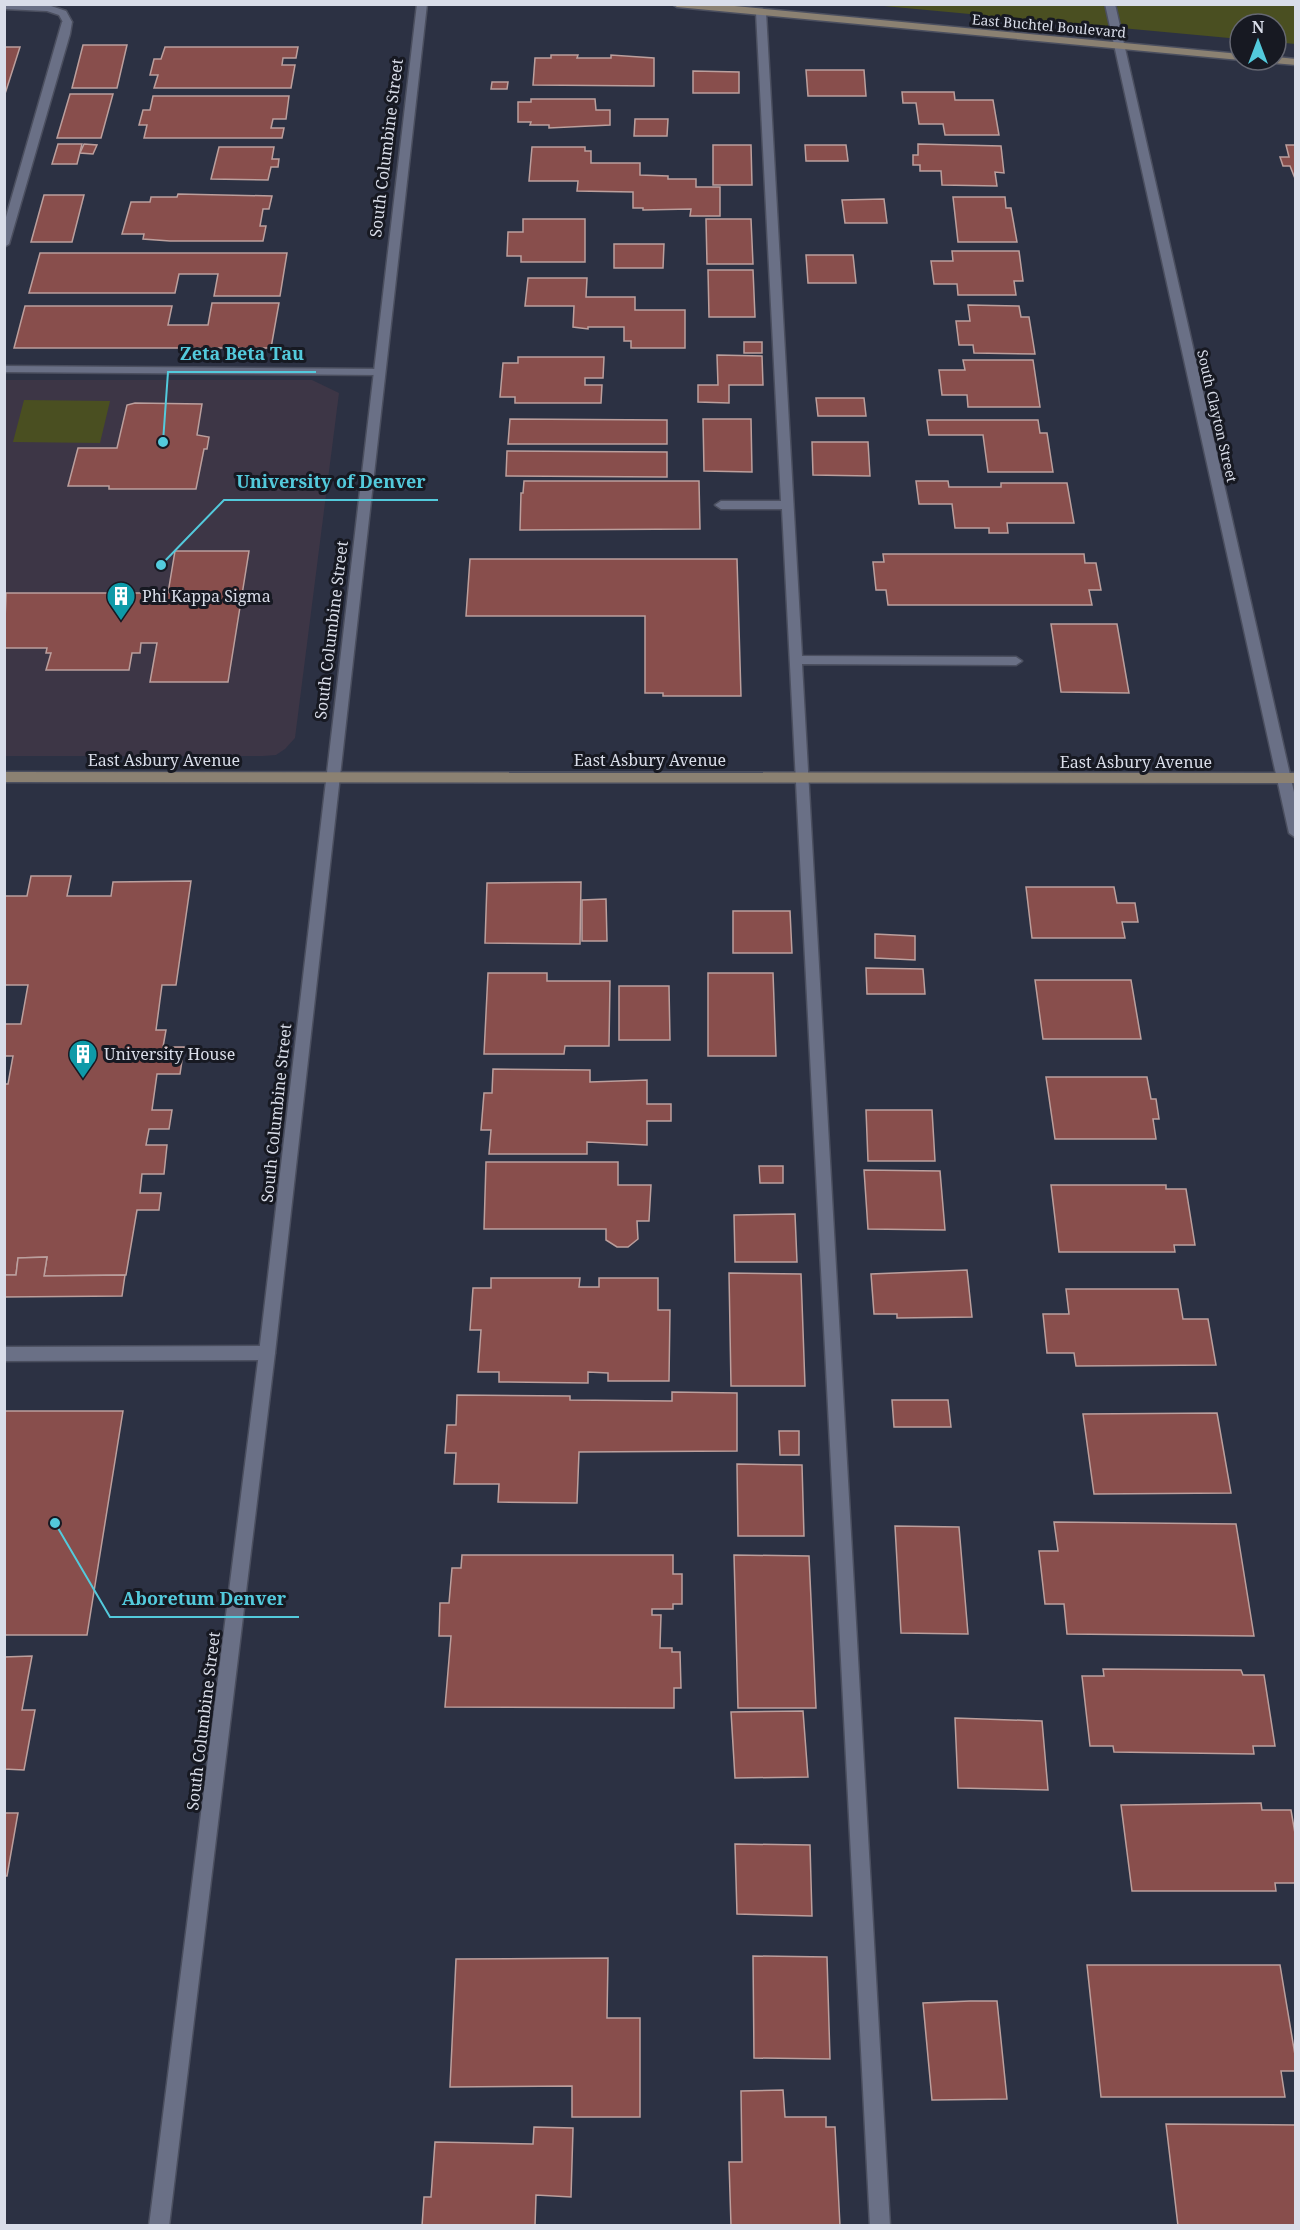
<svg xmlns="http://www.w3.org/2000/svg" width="1300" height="2230" viewBox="0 0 1300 2230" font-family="'Noto Serif',serif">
  <rect width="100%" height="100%" fill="#2c3143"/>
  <path fill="#3d3646" d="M5 380H312L339 393 295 738 285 749 276 755 263 756H5Z"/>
  <g fill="#4a4f21">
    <path d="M873 5H1295V44L1276 42V24H1240V39Z"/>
    <path d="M24 400 110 401 100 443 13 442Z"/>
  </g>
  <g fill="#884e4c" stroke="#bb9f9d" stroke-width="1.5">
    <path d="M83 45H127L117 88H72Z"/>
    <path d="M4 47H20L4 97Z"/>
    <path d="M165 47H298L296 58H283L282 65H295L291 88H154L158 75H150L154 59H161Z"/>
    <path d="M551 55H578L577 58H611V55L654 58V86L533 85 535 58H551Z"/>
    <path d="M806 70H864L866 96H808Z"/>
    <path d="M693 71 739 72V93H693Z"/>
    <path d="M492 82H508L507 89H491Z"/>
    <path d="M902 92H954L955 100H993L999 135H945L943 124H919L916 103H903Z"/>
    <path d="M70 94H113L101 138H57Z"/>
    <path d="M153 96H289L286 119H273L271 128H284L282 138H144L147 125H139L143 110H150Z"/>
    <path d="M531 99H595L596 110H610V125L549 128V125H530L531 122H518V102H531Z"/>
    <path d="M635 119H668L667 136H634Z"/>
    <path d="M58 144H82L77 164H52Z"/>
    <path d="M84 144 97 145 93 154 80 153Z"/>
    <path d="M918 144 1001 146 1004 173 995 172 997 186 942 185 941 171H920V165H913V155H918Z"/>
    <path d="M713 145H751L752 185H713Z"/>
    <path d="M805 145H846L848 161H806Z"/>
    <path d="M1286 145H1296V181L1290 166H1283L1280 157H1289Z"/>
    <path d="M219 147H274L272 159H279L278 167H271L268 180 211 179Z"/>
    <path d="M532 147H585V151H591V163H640V175L668 176V179H696V187H720V216H690L691 209 643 210V208H633V192L577 191 578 181H529Z"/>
    <path d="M178 194 272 196 269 209H263L260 226H266L263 241H170L143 239 144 234H122L131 202H150L151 197H177Z"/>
    <path d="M44 195H84L72 242H31Z"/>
    <path d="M953 197H1005L1006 208H1011L1017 242H958Z"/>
    <path d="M884 199 887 223H845L842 200Z"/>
    <path d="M523 219H585V262H521V256H507L508 232H523Z"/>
    <path d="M706 219H751L753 264H707Z"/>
    <path d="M614 244H664L663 268H614Z"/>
    <path d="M952 251H1019L1023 281H1014L1016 295H958L957 284H934L931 261H953Z"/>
    <path d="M40 253H287L280 296H214L218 274H179L175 293H29Z"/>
    <path d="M806 255H853L856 283H808Z"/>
    <path d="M708 270H753L755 317H709Z"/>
    <path d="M528 278H587L586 297H635V310H685V348H631V341H624V327H588V329L573 327 574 306H525Z"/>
    <path d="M212 303H279L271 348H14L25 306H172L168 325H208Z"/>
    <path d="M968 305 1019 306 1021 317H1029L1035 354 974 353 973 345H959L956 321H970Z"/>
    <rect x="744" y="342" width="18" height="11"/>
    <path d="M717 355 762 356 763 385H729V403L698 402V385H718Z"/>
    <path d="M518 357H604L603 378H585V385H602L601 403H515V397H500L503 363H518Z"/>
    <path d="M963 360H1033L1040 407H968L967 395H942L939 370H965Z"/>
    <path d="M816 398H864L866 416H818Z"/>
    <path d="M135 403 202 404 197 435 209 437 207 449H204L196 489H109V486H68L78 448H117L127 405Z"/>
    <path d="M510 419 667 420V444H508Z"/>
    <path d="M703 419H751L752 472 704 471Z"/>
    <path d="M927 420H1038L1040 433H1047L1053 472H988L983 435H929Z"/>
    <path d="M812 442H868L870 476 813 475Z"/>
    <path d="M507 451 667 452V477L506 476Z"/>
    <path d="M524 481H699L700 529 520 530 521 493H523Z"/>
    <path d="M916 481H948L949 487H1001V483H1067L1074 523H1007L1008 533H989V528H955L952 504H919Z"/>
    <path d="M175 551H249L228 682H150L157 643H141L140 653H132L129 670H46L51 653H46L47 648H4L6 593H168Z"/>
    <path d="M883 554H1084L1085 563H1096L1101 590H1089L1092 605H888L886 590H876L873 562H884Z"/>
    <path d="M470 559H737L741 696H663V693H645V616H466Z"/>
    <path d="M1051 624H1117L1129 693 1061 692Z"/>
    <path d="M31 876H71L67 896H111L113 882 191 881 176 985H162L156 1030H166L163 1047H184L180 1074H157L152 1110H172L169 1129H149L146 1145H167L164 1174H142L140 1193H161L159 1210H137L126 1275 44 1276 47 1257 18 1258 16 1275H4V1084H8L13 1056H4V1024H21L28 985H4V896H27Z"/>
    <path d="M581 882 580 944 485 943 487 883Z"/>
    <path d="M1026 887H1114L1117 903H1135L1138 922H1122L1125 938H1032Z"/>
    <path d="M606 899 607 941H582V900Z"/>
    <path d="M733 911H790L792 953H733Z"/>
    <path d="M875 934 915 936V960L875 958Z"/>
    <path d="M866 968 923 969 925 994H867Z"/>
    <path d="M488 973H547V981H610L609 1046H565L564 1054H484Z"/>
    <path d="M708 973H773L776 1056H708Z"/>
    <path d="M1035 980H1131L1141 1039H1043Z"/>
    <path d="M619 986H669L670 1040H619Z"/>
    <path d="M493 1069 590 1070V1082L647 1080V1104H671V1121H647V1145L587 1142V1154H489L491 1130H481L484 1093H492Z"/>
    <path d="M1046 1077H1147L1151 1099H1156L1159 1119H1153L1156 1139H1055Z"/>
    <path d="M866 1110H932L935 1161H868Z"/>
    <path d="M486 1162H618V1185H651L649 1221H637L638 1239 628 1247H617L606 1240V1229H484Z"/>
    <path d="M759 1166H783V1183H760Z"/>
    <path d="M864 1170 940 1171 945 1230 868 1229Z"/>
    <path d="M1051 1185H1166V1189H1186L1195 1245H1174L1175 1252H1059Z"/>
    <path d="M795 1214 797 1262H735L734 1215Z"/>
    <path d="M47 1257 44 1276 125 1275 122 1296 4 1297V1275H16L18 1258Z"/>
    <path d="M967 1270 972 1317 897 1318V1314H874L871 1274Z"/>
    <path d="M729 1273 801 1274 805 1386H731Z"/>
    <path d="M491 1278H580L579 1287H599V1278H658V1310H670L669 1381H608V1373L588 1372V1383L499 1382V1372H478L481 1330H470L473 1288H491Z"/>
    <path d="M1066 1289H1178L1183 1319H1208L1216 1365 1076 1366 1074 1353H1047L1043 1314H1069Z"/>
    <path d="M672 1392 737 1393V1451L579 1452 577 1503 498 1502 499 1484H454L456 1453H445L447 1425H456L457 1395 570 1396V1400L672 1401Z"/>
    <path d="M892 1400H948L951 1427H894Z"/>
    <path d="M4 1411H123L87 1635H4Z"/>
    <path d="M1217 1413 1231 1493 1094 1494 1083 1414Z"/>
    <path d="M779 1431H799V1455H780Z"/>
    <path d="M737 1464 802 1465 804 1536H738Z"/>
    <path d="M1054 1522 1236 1524 1254 1636 1067 1634 1064 1604H1045L1039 1551H1058Z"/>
    <path d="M895 1526 959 1527 968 1634 901 1633Z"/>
    <path d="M462 1555H673V1574H682V1604H673V1609H652V1615H661L660 1648H672V1652H680L681 1688H674V1708L445 1707 451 1636H439L440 1603H449L452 1568H461Z"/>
    <path d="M734 1555 809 1556 816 1708H738Z"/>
    <path d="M32 1656 22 1710H35L24 1770 4 1769V1657Z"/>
    <path d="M1103 1669 1241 1670 1243 1675H1264L1275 1746H1253L1254 1754 1114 1752 1113 1746H1090L1082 1676H1104Z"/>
    <path d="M803 1711 808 1777 735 1778 731 1712Z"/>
    <path d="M955 1718 1042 1721 1048 1790 958 1788Z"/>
    <path d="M1261 1803 1262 1810H1291L1296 1839V1883H1275L1276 1891H1132L1121 1805Z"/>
    <path d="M4 1813H18L7 1876H4Z"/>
    <path d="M735 1844 810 1845 812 1916 737 1914Z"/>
    <path d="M753 1956 827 1957 830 2059 754 2058Z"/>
    <path d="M608 1958 607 2018H640V2117H572V2086L450 2087 456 1959Z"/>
    <path d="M1087 1965H1280L1296 2061V2071H1281L1285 2097H1101Z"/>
    <path d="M970 2001H997L1007 2099 932 2100 923 2003Z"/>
    <path d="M783 2090 785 2117H826V2127H835L840 2226H731L729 2162H742L741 2091Z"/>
    <path d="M1166 2124 1296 2125V2226H1178Z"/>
    <path d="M534 2127 573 2128 571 2197 536 2195 535 2226H422L424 2197H431L435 2142 533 2144Z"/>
  </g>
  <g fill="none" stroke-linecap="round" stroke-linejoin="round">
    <g stroke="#4b4f5f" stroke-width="3">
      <g id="lane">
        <path d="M761 9 766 12 802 656 1016 657 1022 661 1016 665 802 664 890 2226H870L782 509H721L715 505 721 501H781L756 12Z"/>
        <path d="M67 19 72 22 70 34 9 244 4 247V224L62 22Z"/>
        <path d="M4 366 379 369 385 372 379 375 4 372Z"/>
        <path d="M267 1346 273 1348 275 1353 273 1358 267 1360 4 1361V1347Z"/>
      </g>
    </g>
    <g stroke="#4b4f5f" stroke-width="3">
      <g id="street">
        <path d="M4 4 48 5 66 11 72 22 64 24 59 15 47 11 4 9Z"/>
        <path d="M417 4H427L275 1353 169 2226H149L259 1353Z"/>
        <path d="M1105 4H1115L1296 801V838L1289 833Z"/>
      </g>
    </g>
    <g stroke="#4b4f5f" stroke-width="3">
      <g id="secondary">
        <path d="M672 4H713L1240 54V60L677 7Z"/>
        <path d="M1276 57 1296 59V65L1273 63 1268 60H1276Z"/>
        <path d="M4 772 1296 773V783L4 782Z"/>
      </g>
    </g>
    <use href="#lane" fill="#6a7086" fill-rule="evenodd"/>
    <use href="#street" fill="#6a7086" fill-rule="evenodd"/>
    <use href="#secondary" fill="#8b8172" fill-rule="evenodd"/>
  </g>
  <defs>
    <g id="building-pin" transform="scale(1.5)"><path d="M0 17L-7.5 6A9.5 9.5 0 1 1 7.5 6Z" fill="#0f9aa8" stroke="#171922"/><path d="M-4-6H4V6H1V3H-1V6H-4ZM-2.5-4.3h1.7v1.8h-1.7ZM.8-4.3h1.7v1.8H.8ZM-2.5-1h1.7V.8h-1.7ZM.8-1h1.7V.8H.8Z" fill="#fff"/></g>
  </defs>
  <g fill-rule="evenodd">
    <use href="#building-pin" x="121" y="596"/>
    <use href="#building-pin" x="83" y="1054"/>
  </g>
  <g text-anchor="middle" stroke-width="6" stroke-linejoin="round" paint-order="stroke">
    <g font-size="14" fill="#d9dde9" stroke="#171922">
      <text transform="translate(1049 26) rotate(5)" y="5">East Buchtel Boulevard</text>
      <text transform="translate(1217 416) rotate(77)" y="5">South Clayton Street</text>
    </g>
    <g font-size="16" fill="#d9dde9" stroke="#171922">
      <text transform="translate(386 148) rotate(-83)" y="6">South Columbine Street</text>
      <text transform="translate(331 630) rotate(-83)" y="6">South Columbine Street</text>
      <text x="164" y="766">East Asbury Avenue</text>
      <text x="650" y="766">East Asbury Avenue</text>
      <text x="1136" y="768">East Asbury Avenue</text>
      <text transform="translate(276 1113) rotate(-84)" y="6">South Columbine Street</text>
      <text transform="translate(203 1721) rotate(-83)" y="6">South Columbine Street</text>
    </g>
    <g font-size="16" fill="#d9dde9" stroke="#171922" text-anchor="start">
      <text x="142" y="602">Phi Kappa Sigma</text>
      <text x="104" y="1060">University House</text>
    </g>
  </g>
  <path fill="none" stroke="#53cadc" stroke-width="2" d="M163 442L168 372H316M161 565L224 500H438M55 1523L110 1617H299"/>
  <g fill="#53cadc" stroke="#171922" stroke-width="2">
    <circle cx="163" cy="442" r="6"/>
    <circle cx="161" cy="565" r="6"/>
    <circle cx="55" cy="1523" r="6"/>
  </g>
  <g font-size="18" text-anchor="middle" font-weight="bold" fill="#53cadc" stroke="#171922" stroke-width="6" stroke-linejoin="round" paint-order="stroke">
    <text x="242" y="360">Zeta Beta Tau</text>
    <text x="331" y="488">University of Denver</text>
    <text x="204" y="1605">Aboretum Denver</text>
  </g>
  <rect width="1300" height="2230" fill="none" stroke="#d9dde9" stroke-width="12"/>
  <g transform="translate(1258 42)"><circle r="28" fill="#171922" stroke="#656772" stroke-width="1.5"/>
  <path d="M0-4.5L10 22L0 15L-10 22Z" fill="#53cadc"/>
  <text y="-9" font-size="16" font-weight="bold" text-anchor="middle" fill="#d9dde9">N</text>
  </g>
</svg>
